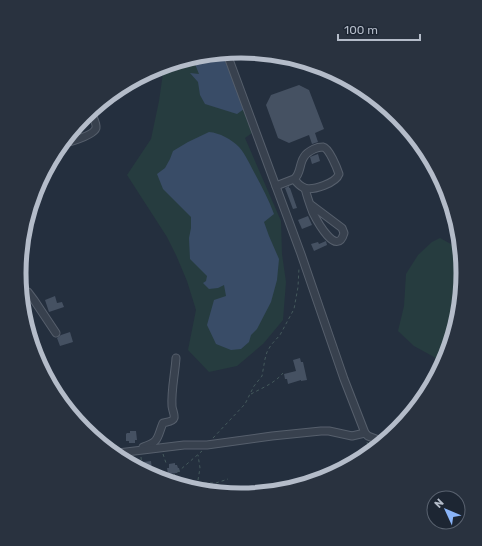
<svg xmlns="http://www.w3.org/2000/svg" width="482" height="546" viewBox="0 0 482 546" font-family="Rubik,sans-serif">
  <rect width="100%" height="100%" fill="#242f3e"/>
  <g fill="#263c3f">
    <path d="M226 54 252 133 245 138 281 221 282 254 286 282 283 320 263 344 237 366 209 372 188 350 196 310 187 281 176 255 167 237 127 175 151 139 159 101 164 66Z"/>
    <path d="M440 238 458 248 463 273 446 358 441 365 434 357 414 346 398 331 404 306 406 274 418 255 432 242Z"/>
  </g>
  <g fill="#394c67">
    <path d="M223 55 244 109 237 114 205 104 200 95 198 82 190 73 199 74 195 64 202 60V59Z"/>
    <path d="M209 132C220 133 231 139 239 147 246 155 250 165 255 174 262 187 269 200 274 214L264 222 269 236 279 259 277 280 271 302 257 329 251 335 249 342 241 349 231 350 216 344 207 325 214 300 226 296 224 285 218 288 209 289 203 283 206 281 207 276 190 259 189 238 191 228V217L163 189 157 174 165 168 170 159 173 151 188 142Z"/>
  </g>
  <g fill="#455162">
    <path d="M299 85 309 90 324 129 315 133 318 142 312 144 309 135 289 143 278 138 266 105 271 95Z"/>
    <path d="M318 154 320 161 312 164 310 157Z"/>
    <path d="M289 186V188H290L297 208 293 209 285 188Z"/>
    <path d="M308 216 312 225 302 229 298 220Z"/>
    <path d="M326 241 327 245 314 251 311 244 318 242 319 244Z"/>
    <path d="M55 296 57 303 62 302 64 307 49 312 45 300Z"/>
    <path d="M70 332 73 342 60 346 57 338 61 335Z"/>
    <path d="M300 358 301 362H303L307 380 301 381V380L288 384 287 379H285L284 374 296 371 293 360Z"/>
    <path d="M130 431H136L137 440H135V443H129V441H126V434L127 433H130Z"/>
    <path d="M151 461 152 470H145L136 465 143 464V462Z"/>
    <path d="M175 463V465H177L178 468H179L180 472H177V473L168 474 167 468H169V464Z"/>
  </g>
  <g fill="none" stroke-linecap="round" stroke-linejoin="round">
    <g stroke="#565f6c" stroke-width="9">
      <g id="minor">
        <path d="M227 54 301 254 344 379 365 433 368 436 381 441"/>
        <path d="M66 143C73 141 94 135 96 128 97 123 92 116 91 112"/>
        <path d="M276 186 294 179C301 174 299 164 304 157 306 153 310 151 314 149 316 148 320 147 323 147 329 148 337 168 339 174 336 183 313 191 304 188 300 186 297 183 294 179"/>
        <path d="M305 188C307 197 310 205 313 213 317 221 337 258 344 233L342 228 310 204"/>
        <path d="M22 290 28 292 34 300 56 333"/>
        <path d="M143 447C160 442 157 437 163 423 166 422 173 422 174 418 175 415 172 409 172 406 171 390 175 374 176 358"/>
        <path d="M118 453 184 445H207L272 436 321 431H329L352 436 365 433"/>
      </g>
    </g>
    <g stroke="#44595c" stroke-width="1" stroke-dasharray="3 3" stroke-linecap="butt">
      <path d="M251 394C262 388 275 383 283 373"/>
      <path d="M213 438 245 404 254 386 262 376 265 359 267 352 271 345 280 335 294 309 298 287 299 268"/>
      <path d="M367 442 369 449"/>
      <path d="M163 454 166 463"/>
      <path d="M141 457 142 469"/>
      <path d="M168 480 180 470 202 451"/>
      <path d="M198 484 203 483H216L228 479"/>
      <path d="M197 486 200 468 198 455"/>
    </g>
    <use href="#minor" stroke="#38414e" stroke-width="7"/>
  </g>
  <path d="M0 0H482V546H0ZM26 273a215 215 0 1 1 430 0a215 215 0 1 1-430 0Z" fill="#29323f" fill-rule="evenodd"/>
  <path fill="none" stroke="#b4bcc9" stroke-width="5" d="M26 273a215 215 0 1 1 430 0a215 215 0 1 1-430 0Z"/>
  <g transform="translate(446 510) rotate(314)"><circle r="19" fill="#1d2633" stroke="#59626f"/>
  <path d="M0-3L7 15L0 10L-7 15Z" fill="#8ab4f8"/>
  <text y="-6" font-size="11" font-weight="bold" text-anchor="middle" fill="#b4bcc9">N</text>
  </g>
  <path d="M338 34v6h82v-6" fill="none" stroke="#b4bcc9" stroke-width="2"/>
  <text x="344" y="34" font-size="12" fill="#b4bcc9" stroke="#1d2633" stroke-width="3" paint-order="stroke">100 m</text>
</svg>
